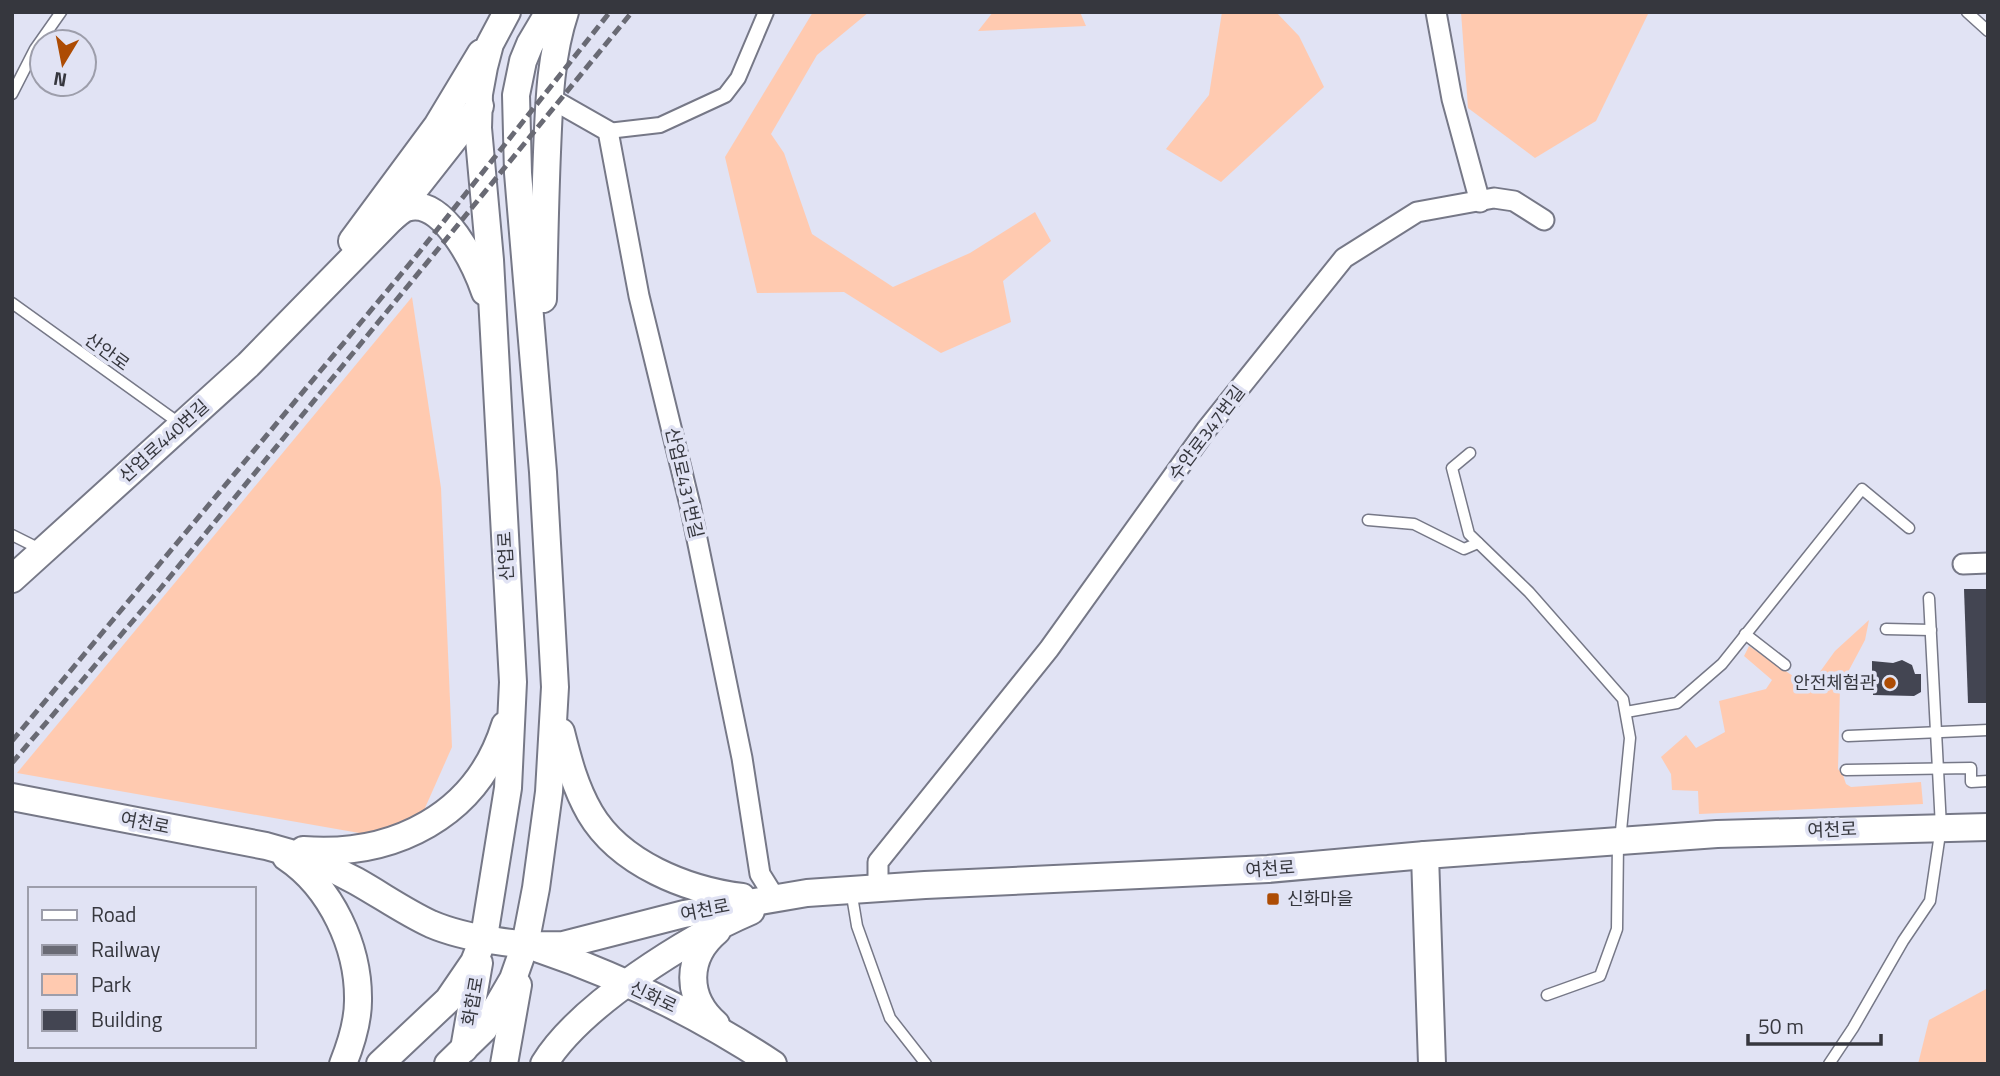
<svg xmlns="http://www.w3.org/2000/svg" width="2000" height="1076" viewBox="0 0 2000 1076" font-family="'Titillium Web','Noto Sans KR',sans-serif">
  <rect width="100%" height="100%" fill="#e1e3f4"/>
  <g fill="#ffcab0">
    <path d="M813 12H869L817 55 771 134 784 153 812 234 893 287 970 253 1035 212 1051 241 1003 281 1011 322 941 353 844 292 757 293 725 157Z"/>
    <path d="M993 12H1080L1086 26 978 31Z"/>
    <path d="M1222 12H1276L1299 36 1324 87 1221 182 1166 149 1209 95Z"/>
    <path d="M1461 12H1649L1596 121 1535 158 1468 108Z"/>
    <path d="M412 297 441 488 452 747 421 817 365 834 17 773Z"/>
    <path d="M1869 620 1865 640 1840 687 1838 769 1843 775 1846 784 1851 787 1921 782 1923 804 1699 814 1698 791 1672 790 1671 774 1661 757 1686 735 1696 748 1725 732 1719 701 1766 689 1772 680 1744 656 1749 646 1809 687 1835 651Z"/>
    <path d="M1988 988V1064H1918L1929 1020Z"/>
  </g>
  <g fill="#434552">
    <path d="M1964 589H1988V703H1968Z"/>
    <path d="M1902 660 1912 665 1915 674H1921V692L1914 696 1873 695V691H1860V674H1872V661L1893 663Z"/>
  </g>
  <g fill="none" stroke-linecap="round" stroke-linejoin="round">
    <g stroke="#767887" stroke-width="13">
      <g id="service">
        <path d="M1967 12 1988 31"/>
        <path d="M12 94 35 49 61 12"/>
        <path d="M12 303 179 423"/>
        <path d="M1470 453 1452 468 1469 534 1529 592 1623 699 1630 738 1620 841"/>
        <path d="M1368 520 1414 524 1464 549 1478 543"/>
        <path d="M12 535 40 549"/>
        <path d="M1886 629 1931 630"/>
        <path d="M1745 634 1785 665"/>
        <path d="M1626 712 1677 703 1722 664 1862 489 1909 528"/>
        <path d="M1848 736 1988 730"/>
        <path d="M1846 770 1971 768V782L1988 781"/>
        <path d="M851 890 857 926 890 1018 926 1064"/>
        <path d="M1547 995 1600 976 1617 929 1618 842"/>
        <path d="M1829 1064 1853 1028 1903 941 1930 901 1941 827 1929 598"/>
      </g>
    </g>
    <g stroke="#767887" stroke-width="18">
      <path id="pedestrian" d="M608 131 660 125 725 95 738 78 766 12"/>
    </g>
    <g stroke="#767887" stroke-width="23">
      <g id="minor">
        <path d="M1436 12 1452 99 1480 202"/>
        <path d="M550 98 608 131 639 296 690 505 742 758 760 874 775 898"/>
        <path d="M1963 564 1988 563"/>
        <path d="M878 888V862L1049 649 1206 430 1344 258 1417 212 1494 198 1514 201 1544 220"/>
      </g>
    </g>
    <g stroke="#767887" stroke-width="30">
      <g id="secondary">
        <path d="M392 218C396 215 401 210 406 208 443 195 476 266 485 292"/>
        <path d="M352 241 437 126 481 53"/>
        <path d="M543 299C544 250 545 201 547 152 549 105 550 57 565 12"/>
        <path d="M12 579 248 365 392 218 480 106"/>
        <path d="M561 732C568 760 575 787 590 813 620 864 687 890 742 897"/>
        <path d="M12 797 266 846C298 854 327 865 356 881 381 895 405 912 431 924 466 939 525 947 563 945L684 914 807 893 925 885 1268 869 1425 855 1717 834 1988 827"/>
        <path d="M303 850C394 857 477 816 505 725"/>
        <path d="M1425 855 1432 1064"/>
        <path d="M286 857C331 887 359 947 358 1001 358 1023 351 1044 343 1064"/>
        <path d="M539 949C622 977 700 1016 773 1064"/>
        <path d="M716 1024C685 997 686 957 717 931"/>
        <path d="M464 1049 479 963"/>
        <path d="M380 1064 448 1000 474 962 484 937 508 788 513 682 490 260 478 128 479 94 484 67 490 44 507 12"/>
        <path d="M448 1064 484 1029 513 979 525 945 536 888 549 792 555 687 543 472 518 173 516 95 523 61 530 44 549 12"/>
        <path d="M504 1064 518 985"/>
        <path d="M544 1064C580 1005 688 938 751 911"/>
      </g>
    </g>
    <use href="#service" stroke="#fff" stroke-width="10"/>
    <use href="#pedestrian" stroke="#fff" stroke-width="14"/>
    <use href="#minor" stroke="#fff" stroke-width="19"/>
    <use href="#secondary" stroke="#fff" stroke-width="26"/>
    <g stroke="#696a74" stroke-width="5" stroke-dasharray="10 5" stroke-linecap="butt">
      <path d="M12 741 417 255 610 12"/>
      <path d="M12 763 160 589 632 12"/>
    </g>
  </g>
  <g fill="#ad4c04" stroke="#e1e3f4" stroke-width="2.5">
    <circle cx="1890" cy="683" r="7"/>
    <rect x="1266" y="892" width="14" height="14" rx="3.5"/>
  </g>
  <g text-anchor="middle" stroke-width="7" stroke-linejoin="round" paint-order="stroke">
    <g font-size="18" fill="#36373e" stroke="#e1e3f4">
      <text transform="translate(107 352) rotate(36)" y="6">산안로</text>
      <text transform="translate(1207 433) rotate(-53)" y="6">수안로347번길</text>
      <text transform="translate(164 441) rotate(-42)" y="6">산업로440번길</text>
      <text transform="translate(684 483) rotate(77)" y="6">산업로431번길</text>
      <text transform="translate(506 556) rotate(-93)" y="6">산업로</text>
      <text transform="translate(145 823) rotate(11)" y="6">여천로</text>
      <text transform="translate(1832 830) rotate(-2)" y="6">여천로</text>
      <text transform="translate(1270 869) rotate(-4)" y="6">여천로</text>
      <text transform="translate(705 910) rotate(-11)" y="6">여천로</text>
      <text transform="translate(653 997) rotate(25)" y="6">신화로</text>
      <text transform="translate(473 1001) rotate(-80)" y="6">화합로</text>
    </g>
    <g font-size="18" fill="#36373e" stroke="#e1e3f4" text-anchor="end">
      <text x="1876" y="689">안전체험관</text>
      <text x="1287" y="905" text-anchor="start">신화마을</text>
    </g>
  </g>
  <rect width="2000" height="1076" fill="none" stroke="#36373e" stroke-width="28"/>
  <rect x="28" y="887" width="228" height="161" fill="#e1e3f4" stroke="#9d9eab" stroke-width="2"/>
  <rect x="42" y="910" width="35" height="10" fill="#ffffff" stroke="#9d9eab" stroke-width="2"/>
  <text x="91" y="922" font-size="21" fill="#36373e">Road</text>
  <rect x="42" y="945" width="35" height="10" fill="#696a74" stroke="#9d9eab" stroke-width="2"/>
  <text x="91" y="957" font-size="21" fill="#36373e">Railway</text>
  <rect x="42" y="974" width="35" height="21" fill="#ffcab0" stroke="#9d9eab" stroke-width="2"/>
  <text x="91" y="992" font-size="21" fill="#36373e">Park</text>
  <rect x="42" y="1010" width="35" height="21" fill="#434552" stroke="#9d9eab" stroke-width="2"/>
  <text x="91" y="1027" font-size="21" fill="#36373e">Building</text>
  <g transform="translate(63 63) rotate(190)"><circle r="33" fill="#e1e3f4" stroke="#9d9eab" stroke-width="2"/>
  <path d="M0-5L12 26L0 18L-12 26Z" fill="#ad4c04"/>
  <text y="-10" font-size="19" font-weight="bold" text-anchor="middle" fill="#36373e">N</text>
  </g>
  <path d="M1748 1034v10h133v-10" fill="none" stroke="#36373e" stroke-width="3.5"/>
  <text x="1758" y="1034" font-size="21" fill="#36373e" stroke="#e1e3f4" stroke-width="5" paint-order="stroke">50 m</text>
</svg>
